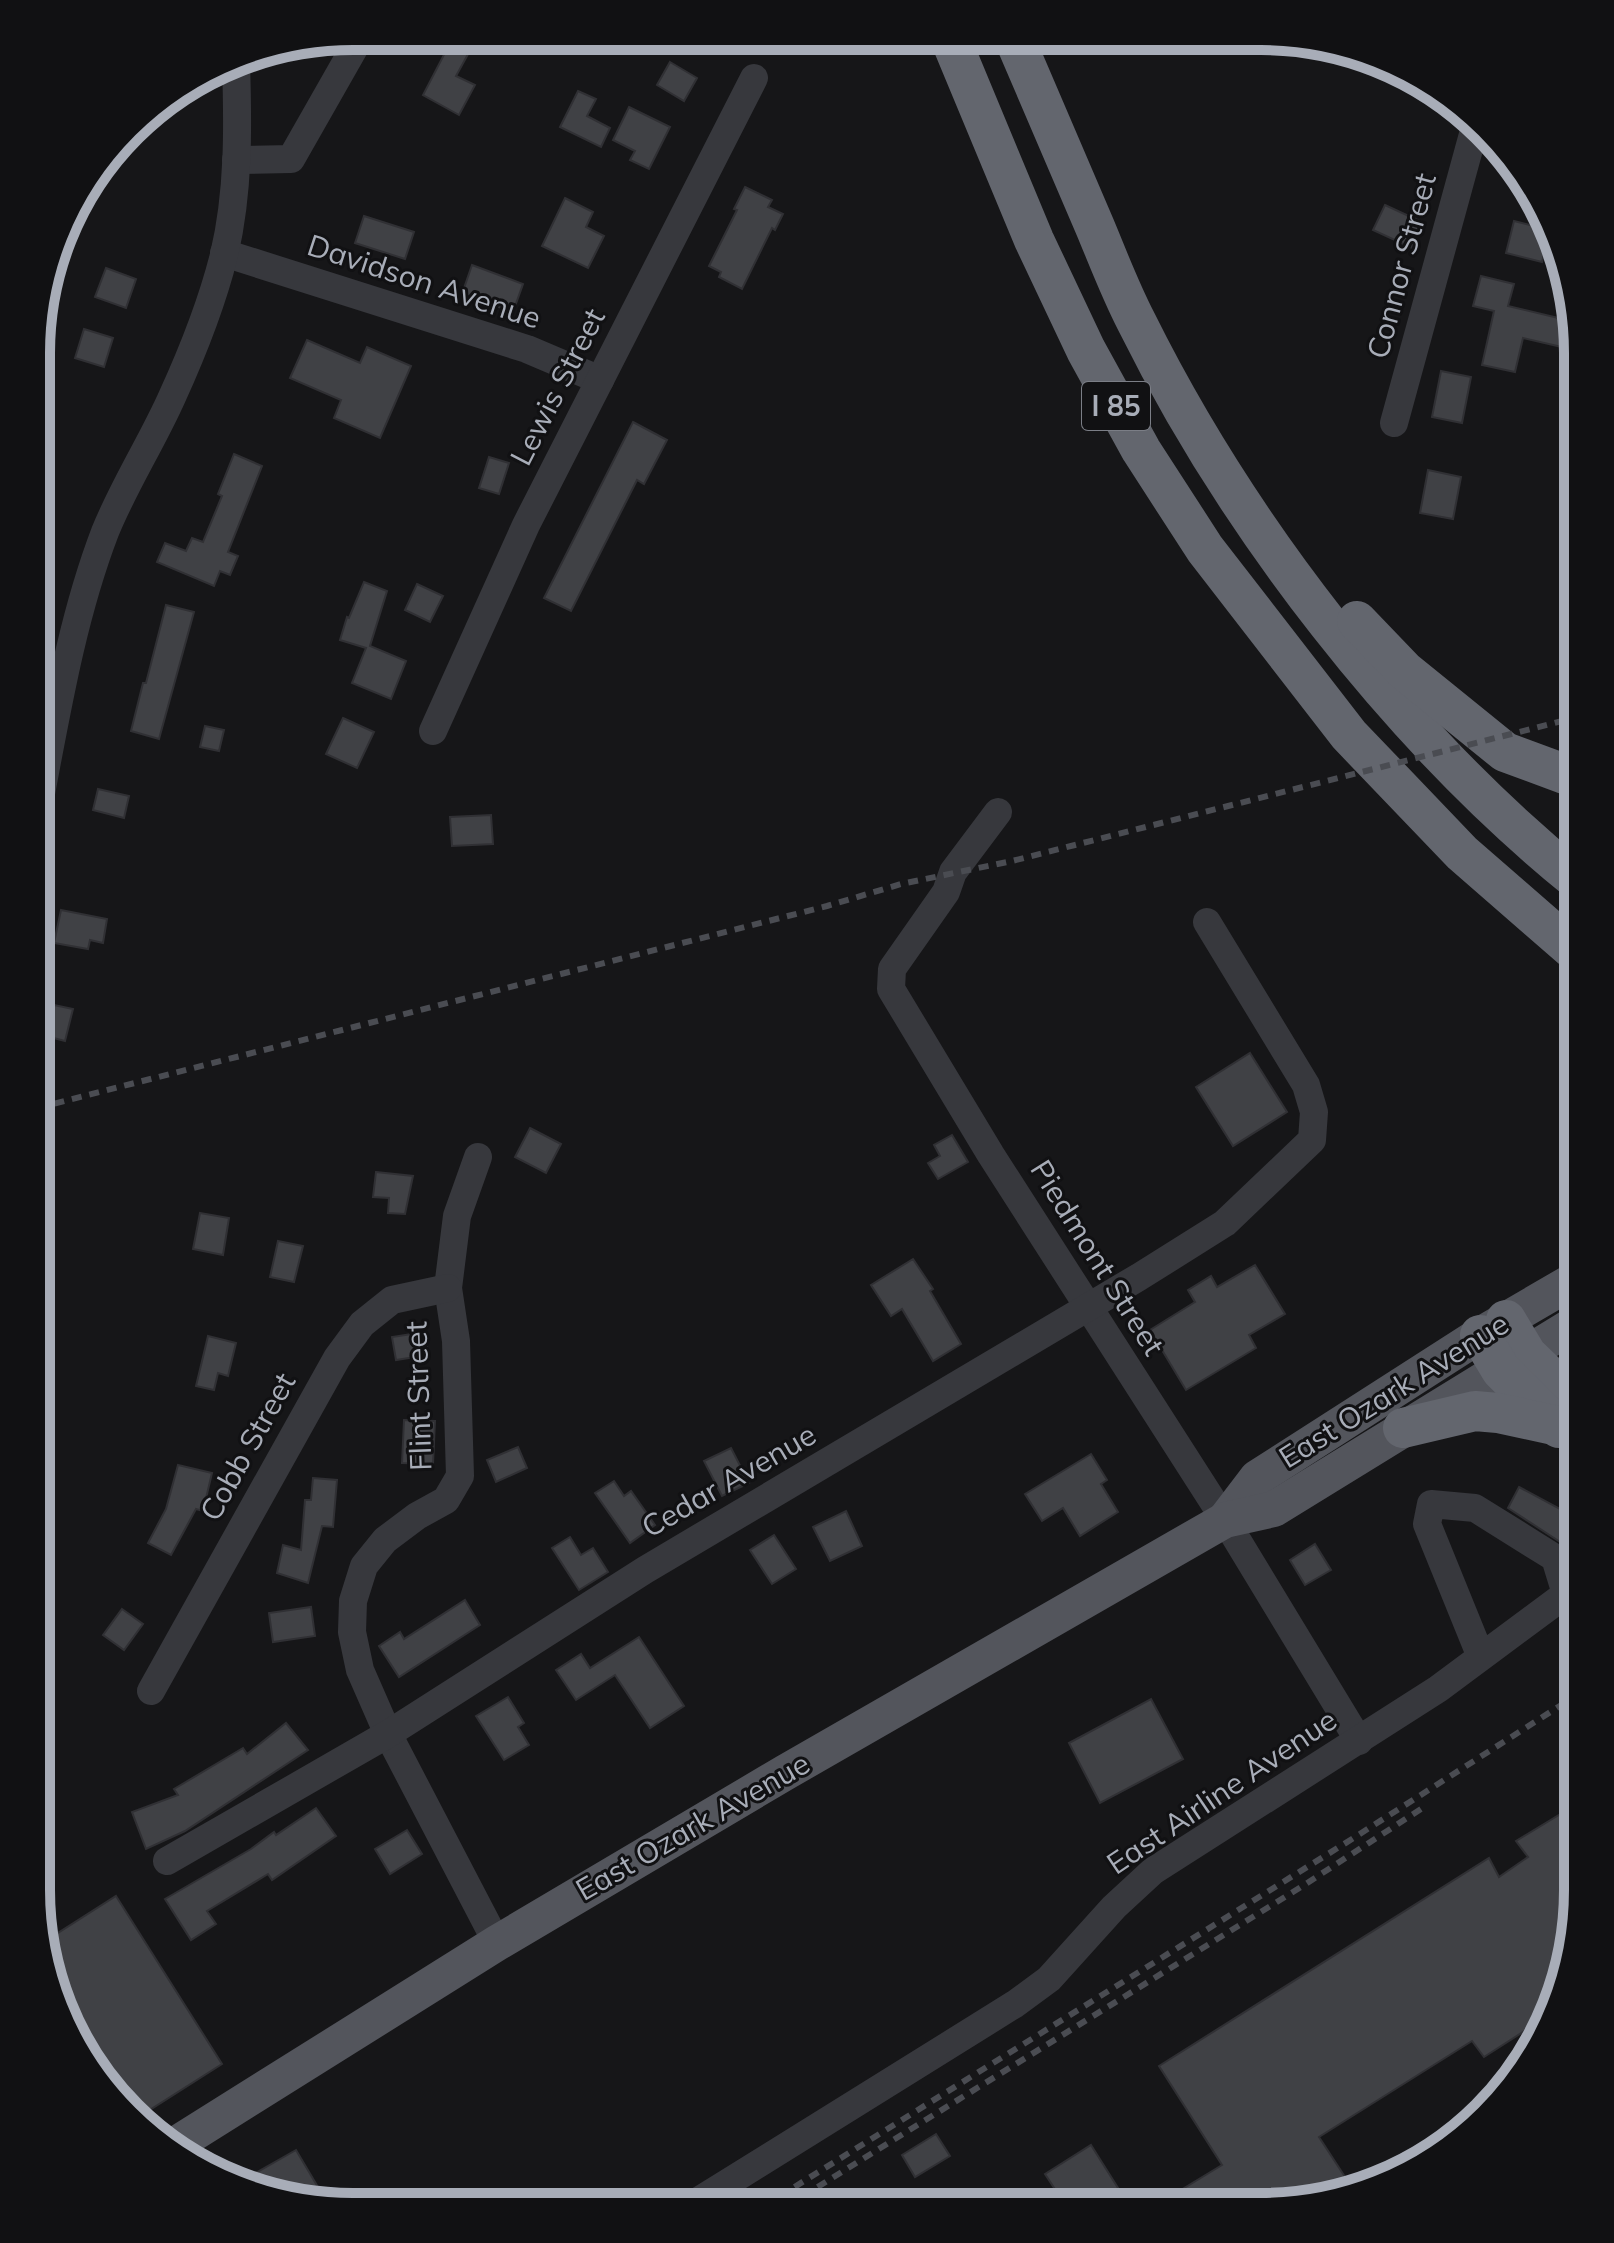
<svg xmlns="http://www.w3.org/2000/svg" width="1614" height="2243" viewBox="0 0 1614 2243" font-family="Mulish,sans-serif">
  <rect width="100%" height="100%" fill="#161618"/>
  <g fill="#404145" stroke="#303034" stroke-width="2">
    <path d="M424 36H478L456 76 475 85 459 115 423 95 447 49Z"/>
    <path d="M670 62 697 78 684 101 657 85Z"/>
    <path d="M578 91 596 99 587 116 610 128 601 147 560 127Z"/>
    <path d="M629 107 670 127 649 169 630 160 635 151 613 140Z"/>
    <path d="M745 187 772 200 768 207 783 214 775 230 772 228 742 289 719 277 721 272 709 266 737 210 734 209Z"/>
    <path d="M565 198 593 212 586 227 604 236 588 268 542 246Z"/>
    <path d="M1385 205 1424 223 1412 248 1373 230Z"/>
    <path d="M364 216 414 232 405 259 355 243Z"/>
    <path d="M1514 221 1550 230 1542 262 1506 253Z"/>
    <path d="M472 265 523 284 513 312 462 294Z"/>
    <path d="M106 268 136 279 126 308 95 297Z"/>
    <path d="M1481 276 1514 284 1508 306 1571 321 1566 348 1523 338 1515 372 1482 365 1494 311 1473 306Z"/>
    <path d="M84 329 113 338 104 367 75 358Z"/>
    <path d="M307 340 360 363 367 347 411 366 380 438 334 418 341 400 290 378Z"/>
    <path d="M1441 371 1471 377 1462 423 1432 417Z"/>
    <path d="M633 422 667 440 644 484 637 480 571 611 544 598Z"/>
    <path d="M234 454 262 466 228 552 238 556 230 575 220 571 214 586 157 562 165 543 186 551 192 538 203 542 222 496 218 494Z"/>
    <path d="M489 457 509 463 499 494 479 488Z"/>
    <path d="M1428 470 1461 477 1453 519 1420 513Z"/>
    <path d="M364 582 387 591 370 646 406 661 391 699 352 683 366 648 340 640 347 617 349 618Z"/>
    <path d="M417 584 443 596 430 622 405 610Z"/>
    <path d="M166 605 194 612 159 739 131 731 143 683H146Z"/>
    <path d="M343 718 374 732 357 768 326 754Z"/>
    <path d="M205 726 224 730 219 751 200 747Z"/>
    <path d="M98 789 129 796 124 818 93 810Z"/>
    <path d="M491 815 493 844 452 846 450 817Z"/>
    <path d="M61 910 107 919 103 943 90 940 88 949 54 943Z"/>
    <path d="M54 1005 73 1009 65 1041 38 1034V1017L51 1020Z"/>
    <path d="M1250 1053 1287 1112 1233 1146 1196 1087Z"/>
    <path d="M530 1128 561 1144 546 1173 515 1157Z"/>
    <path d="M952 1135 968 1162 938 1179 928 1163 940 1156 934 1145Z"/>
    <path d="M376 1172 413 1176 405 1214 388 1213 389 1198 373 1197Z"/>
    <path d="M200 1213 229 1218 223 1255 193 1249Z"/>
    <path d="M278 1241 303 1246 294 1282 270 1277Z"/>
    <path d="M913 1259 933 1289 930 1291 961 1344 933 1361 902 1309 891 1316 871 1285Z"/>
    <path d="M1255 1265 1285 1314 1249 1335 1256 1348 1186 1390 1150 1330 1195 1302 1188 1290 1211 1276 1217 1287Z"/>
    <path d="M425 1332 428 1355 396 1360 392 1337Z"/>
    <path d="M208 1336 236 1343 228 1376 218 1373 214 1390 196 1386Z"/>
    <path d="M404 1420 435 1421 433 1464 402 1463Z"/>
    <path d="M518 1447 527 1468 496 1482 487 1460Z"/>
    <path d="M731 1448 749 1483 722 1496 704 1461Z"/>
    <path d="M1091 1454 1107 1480 1101 1484 1118 1512 1080 1536 1063 1508 1042 1521 1025 1494Z"/>
    <path d="M178 1465 212 1473 203 1511 196 1509 171 1555 148 1543 166 1509Z"/>
    <path d="M313 1478 337 1480 333 1527 322 1526 308 1583 277 1573 283 1545 301 1550 305 1500H311Z"/>
    <path d="M614 1481 624 1496 631 1491 655 1525 630 1543 595 1493Z"/>
    <path d="M1519 1487 1577 1518V1553L1508 1508Z"/>
    <path d="M846 1511 862 1546 830 1561 813 1527Z"/>
    <path d="M774 1535 796 1569 772 1584 750 1550Z"/>
    <path d="M570 1537 581 1555 593 1548 608 1572 579 1590 552 1548Z"/>
    <path d="M1315 1544 1331 1570 1305 1585 1290 1560Z"/>
    <path d="M465 1600 480 1625 399 1677 379 1646 400 1632 404 1639Z"/>
    <path d="M311 1607 315 1636 273 1642 269 1613Z"/>
    <path d="M122 1609 143 1624 124 1650 103 1635Z"/>
    <path d="M639 1637 684 1706 650 1728 615 1675 576 1700 556 1670 581 1654 590 1668Z"/>
    <path d="M508 1697 524 1723 518 1727 529 1745 504 1760 476 1716Z"/>
    <path d="M1151 1699 1183 1759 1100 1803 1069 1743Z"/>
    <path d="M286 1723 308 1750 185 1831 146 1849 132 1812 178 1795 174 1789 243 1748 247 1754Z"/>
    <path d="M1577 1804V1911L1561 1992 1551 2014 1484 2057 1472 2041 1319 2137 1351 2186 1262 2207H1153L1222 2165 1159 2066 1489 1858 1499 1877 1528 1857 1516 1841Z"/>
    <path d="M316 1808 336 1836 272 1880 268 1874 207 1911 216 1924 191 1940 165 1899 251 1849 274 1832 276 1835Z"/>
    <path d="M407 1830 422 1854 390 1874 375 1849Z"/>
    <path d="M116 1896 222 2064 137 2118 61 1999 47 1940Z"/>
    <path d="M936 2134 950 2156 915 2177 902 2155Z"/>
    <path d="M1091 2145 1130 2207 1066 2206 1045 2174Z"/>
    <path d="M296 2150 328 2204H312L245 2179Z"/>
  </g>
  <g fill="none" stroke-linecap="round" stroke-linejoin="round">
    <g stroke="#37383d" stroke-width="28">
      <path d="M236 160 291 159 361 36"/>
      <path d="M224 253 527 349 600 380"/>
      <path d="M1394 423 1475 127"/>
      <path d="M433 731 526 525 754 78"/>
      <path d="M38 809C56 716 71 621 105 532 124 485 152 442 172 397 193 351 212 303 224 255 239 192 238 126 236 62"/>
      <path d="M998 812 953 872 946 892 892 969 891 989 991 1155 1225 1520 1359 1741"/>
      <path d="M478 1157 457 1216 448 1288 456 1341 460 1476 446 1500 417 1516 385 1540 364 1566 353 1601 352 1632 360 1670 388 1734 497 1943"/>
      <path d="M151 1691 337 1358 362 1324 392 1300 448 1288"/>
      <path d="M167 1861 388 1734 645 1570 1139 1277 1225 1223 1312 1140 1314 1112 1306 1085 1207 922"/>
      <path d="M692 2205 1015 2004 1049 1979 1114 1907 1153 1871 1438 1689 1566 1594 1555 1558 1475 1508 1431 1504 1427 1524 1481 1657"/>
    </g>
    <g stroke="#53555c" stroke-width="36">
      <path d="M1225 1520 1257 1478 1480 1335 1578 1278"/>
      <path d="M170 2148 497 1943 786 1772 1225 1520 1274 1509 1578 1322"/>
    </g>
    <g stroke="#63666e" stroke-width="40">
      <path d="M950 38 1034 240 1086 350 1141 450 1205 549 1349 735 1462 853 1578 954"/>
      <path d="M1014 38C1041 101 1068 164 1095 227 1108 258 1120 290 1136 321 1237 525 1400 737 1578 881"/>
      <path d="M1357 621 1405 671 1505 752 1578 779"/>
      <path d="M1506 1320 1527 1355 1578 1404"/>
      <path d="M1480 1335 1501 1370 1559 1428"/>
      <path d="M1403 1428 1475 1411 1498 1413 1558 1426"/>
    </g>
    <g stroke="#4a4c52" stroke-width="6" stroke-dasharray="10 8" stroke-linecap="butt">
      <path d="M37 1108 827 906 901 884 1012 861 1578 717"/>
      <path d="M764 2206 1352 1839 1577 1695"/>
      <path d="M787 2206 1301 1887 1421 1809"/>
    </g>
  </g>
  <g text-anchor="middle" stroke-width="6" stroke-linejoin="round" paint-order="stroke">
    <rect fill="#111113" stroke="#7b7e86" stroke-width="2" x="1082" y="382" width="68" height="48" rx="6"/>
    <g font-size="28" font-weight="bold" fill="#a8adb8">
      <text x="1116" y="416">I 85</text>
    </g>
    <g font-size="30" fill="#a8adb8" stroke="#111113">
      <text transform="translate(1402 266) rotate(-75)" y="10">Connor Street</text>
      <text transform="translate(424 282) rotate(18)" y="10">Davidson Avenue</text>
      <text transform="translate(558 387) rotate(-63)" y="10">Lewis Street</text>
      <text transform="translate(1097 1258) rotate(58)" y="10">Piedmont Street</text>
      <text transform="translate(1394 1391) rotate(-32)" y="10">East Ozark Avenue</text>
      <text transform="translate(419 1396) rotate(-92)" y="10">Flint Street</text>
      <text transform="translate(248 1447) rotate(-61)" y="10">Cobb Street</text>
      <text transform="translate(729 1481) rotate(-30)" y="10">Cedar Avenue</text>
      <text transform="translate(1222 1792) rotate(-34)" y="10">East Airline Avenue</text>
      <text transform="translate(693 1827) rotate(-30)" y="10">East Ozark Avenue</text>
    </g>
  </g>
  <path d="M0 0H1614V2243H0ZM353 50H1261A303 303 0 0 1 1564 353V1890A303 303 0 0 1 1261 2193H353A303 303 0 0 1 50 1890V353A303 303 0 0 1 353 50Z" fill="#111113" fill-rule="evenodd"/>
  <path fill="none" stroke="#a8adb8" stroke-width="10" d="M353 50H1261A303 303 0 0 1 1564 353V1890A303 303 0 0 1 1261 2193H353A303 303 0 0 1 50 1890V353A303 303 0 0 1 353 50Z"/>
</svg>
